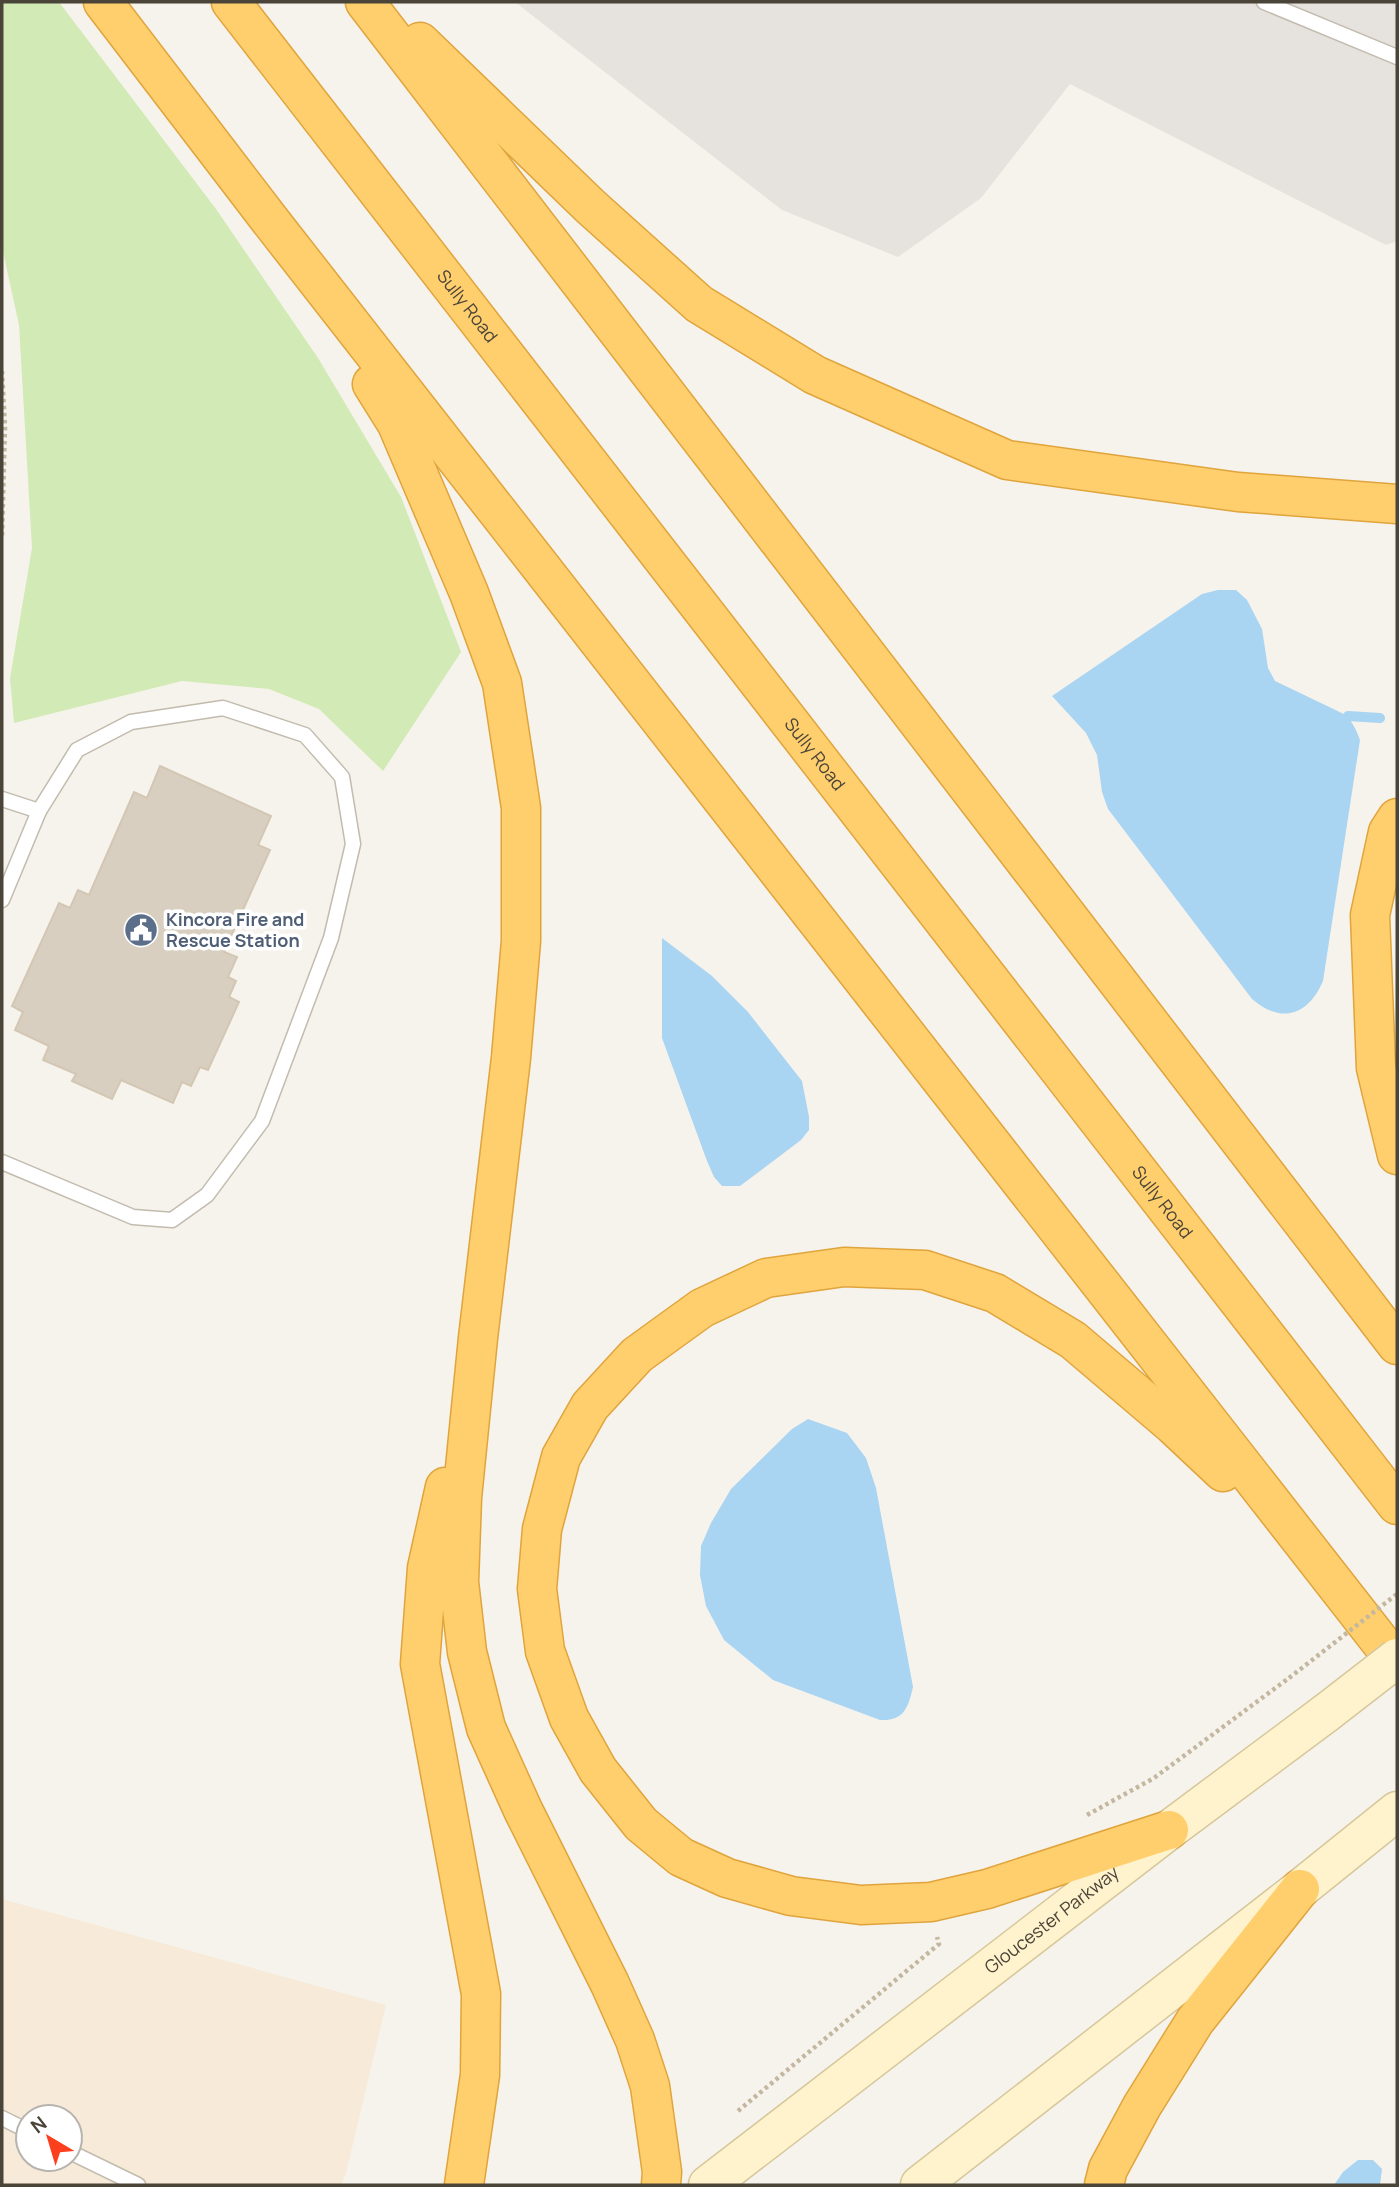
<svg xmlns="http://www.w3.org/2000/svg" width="1399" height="2187" viewBox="0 0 1399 2187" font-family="Manrope,sans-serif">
  <rect width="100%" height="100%" fill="#f6f3ec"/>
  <path fill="#f7ead8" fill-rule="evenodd" d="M2 1899 386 2005 346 2173 341 2185H2ZM28 2117H70V2159H28Z"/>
  <path fill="#e6e2dd" d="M515 2H1397V241L1386 245 1070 84 981 198 898 257 782 210Z"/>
  <path fill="#d2eab5" d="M2 2H59L216 209 318 358 401 497 461 652 383 771 319 709 269 689 182 681 14 723 10 678 32 548 19 325 2 247Z"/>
  <g fill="#a9d4f2">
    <path d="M1218 590H1236L1247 600 1262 629 1268 668 1275 681 1348 716 1356 730 1360 740 1323 981C1308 1016 1281 1024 1252 999L1108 809 1102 792 1097 755 1086 733 1052 696 1202 594Z"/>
    <path d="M662 938 712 976 748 1012 802 1081 809 1117V1130L801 1140 740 1186H722L714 1177 707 1161 662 1038Z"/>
    <path d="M808 1419 847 1433 866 1458 876 1488 913 1687C908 1708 904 1721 880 1720L773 1680 724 1640 706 1606 700 1575 701 1546 711 1523 731 1489 792 1429Z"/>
    <path d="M1358 2160H1373L1382 2169 1380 2185H1334L1343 2172Z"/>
  </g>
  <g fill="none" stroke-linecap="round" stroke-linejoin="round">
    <path stroke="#a9d4f2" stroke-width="10" d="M1348 716 1380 718"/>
  </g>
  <path fill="#d8cfc1" stroke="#d3c7b4" stroke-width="2" d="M160 766 271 816 258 845 270 850 224 952 237 957 228 977 236 981 229 997 239 1002 208 1070 200 1067 191 1086 182 1082 173 1103 121 1080 112 1099 72 1081 76 1074 43 1060 49 1046 15 1030 23 1012 12 1006 59 903 70 908 78 890 89 895 134 792 147 798Z"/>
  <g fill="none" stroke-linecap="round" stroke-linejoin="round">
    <g stroke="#c2bbae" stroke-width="17">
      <g id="service">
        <path d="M1264 2 1397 57"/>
        <path d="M2 799 39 811"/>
        <path d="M2 900 39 811 77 750 131 722 223 708 305 735 342 777 353 844 331 938 262 1121 207 1195 172 1220 133 1217 2 1162"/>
        <path d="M2 2118 28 2131"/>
        <path d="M70 2152 138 2185"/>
      </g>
    </g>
    <g stroke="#d6c79b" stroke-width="41">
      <g id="secondary">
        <path id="s1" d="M708 2185 1169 1830 1326 1713"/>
        <path d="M920 2185 1300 1889 1397 1811"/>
      </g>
    </g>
    <g stroke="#e0a43c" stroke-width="41">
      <g id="motorway">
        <path d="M103 2 269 219 1397 1663"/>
        <path id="s2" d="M231 2 1397 1505"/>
        <path d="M365 2 1397 1345"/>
        <path d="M420 42 591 207 699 304 815 375 1007 460 1238 492 1397 504"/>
        <path d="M372 384 397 424 469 593 502 683 521 808V941L511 1058 478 1338 462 1498 459 1582 467 1652 486 1728 523 1810 610 1984 635 2040 650 2086 662 2172 661 2185"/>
        <path d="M1397 818 1388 832 1370 915 1376 1068 1397 1155"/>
        <path d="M445 1487 427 1568 420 1664 481 1994 480 2075 464 2185"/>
        <path d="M1169 1830 987 1889 931 1902 861 1905 791 1896 727 1878 681 1857 641 1824 598 1770 569 1718 545 1651 537 1589 542 1529 561 1457 590 1406 637 1355 702 1308 766 1278 844 1267 925 1270 995 1293 1073 1340 1173 1425 1223 1472"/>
        <path d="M1104 2185 1108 2169 1142 2106 1195 2021 1300 1889"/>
      </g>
    </g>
    <g stroke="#c4b79f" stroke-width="4.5" stroke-dasharray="3.5 3.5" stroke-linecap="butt">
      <path d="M2 371 5 427 2 537"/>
      <path d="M1087 1815 1154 1778 1289 1678"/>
      <path d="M738 2111 939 1944 937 1937"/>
    </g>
    <use href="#service" stroke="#fff" stroke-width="14"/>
    <use href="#secondary" stroke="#fff3cd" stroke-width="38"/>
    <use href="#motorway" stroke="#ffcf6e" stroke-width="38"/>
    <g stroke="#d6c79b" stroke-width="41" stroke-linecap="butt">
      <path id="secondary-bridge" d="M1326 1713 1397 1658"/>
    </g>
    <path stroke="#c4b79f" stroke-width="4.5" stroke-dasharray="3.5 3.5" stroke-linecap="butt" d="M1289 1678 1397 1594"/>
    <use href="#secondary-bridge" stroke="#fff3cd" stroke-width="38"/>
  </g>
  <defs>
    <g id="civic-disc" transform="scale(1.75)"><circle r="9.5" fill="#5c6f8a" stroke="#fff"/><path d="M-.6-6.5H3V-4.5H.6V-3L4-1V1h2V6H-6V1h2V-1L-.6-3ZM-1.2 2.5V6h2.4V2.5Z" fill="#fff"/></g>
  </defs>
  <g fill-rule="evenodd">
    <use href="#civic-disc" x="141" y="930"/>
  </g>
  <g text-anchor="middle" stroke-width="7" stroke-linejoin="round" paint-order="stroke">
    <g font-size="18" fill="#4b4439" stroke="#fff">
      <text dy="6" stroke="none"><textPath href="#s2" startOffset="385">Sully Road</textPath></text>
      <text dy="6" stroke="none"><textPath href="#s2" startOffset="952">Sully Road</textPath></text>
      <text dy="6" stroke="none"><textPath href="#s2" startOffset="1519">Sully Road</textPath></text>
      <text dy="6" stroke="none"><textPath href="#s1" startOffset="434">Gloucester Parkway</textPath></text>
    </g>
    <g font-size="18" font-weight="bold" fill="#4e5e75" stroke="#fff" text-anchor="start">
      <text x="166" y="926">Kincora Fire and<tspan x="166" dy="21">Rescue Station</tspan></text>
    </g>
  </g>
  <rect width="1399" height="2187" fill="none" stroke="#4b4439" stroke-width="7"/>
  <g transform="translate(49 2138) rotate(322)"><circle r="33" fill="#ffffff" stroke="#b7b4b0" stroke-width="2"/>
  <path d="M0-5L12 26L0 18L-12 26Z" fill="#fc3f1d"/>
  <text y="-10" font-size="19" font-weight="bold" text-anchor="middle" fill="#4b4439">N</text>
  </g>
</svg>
